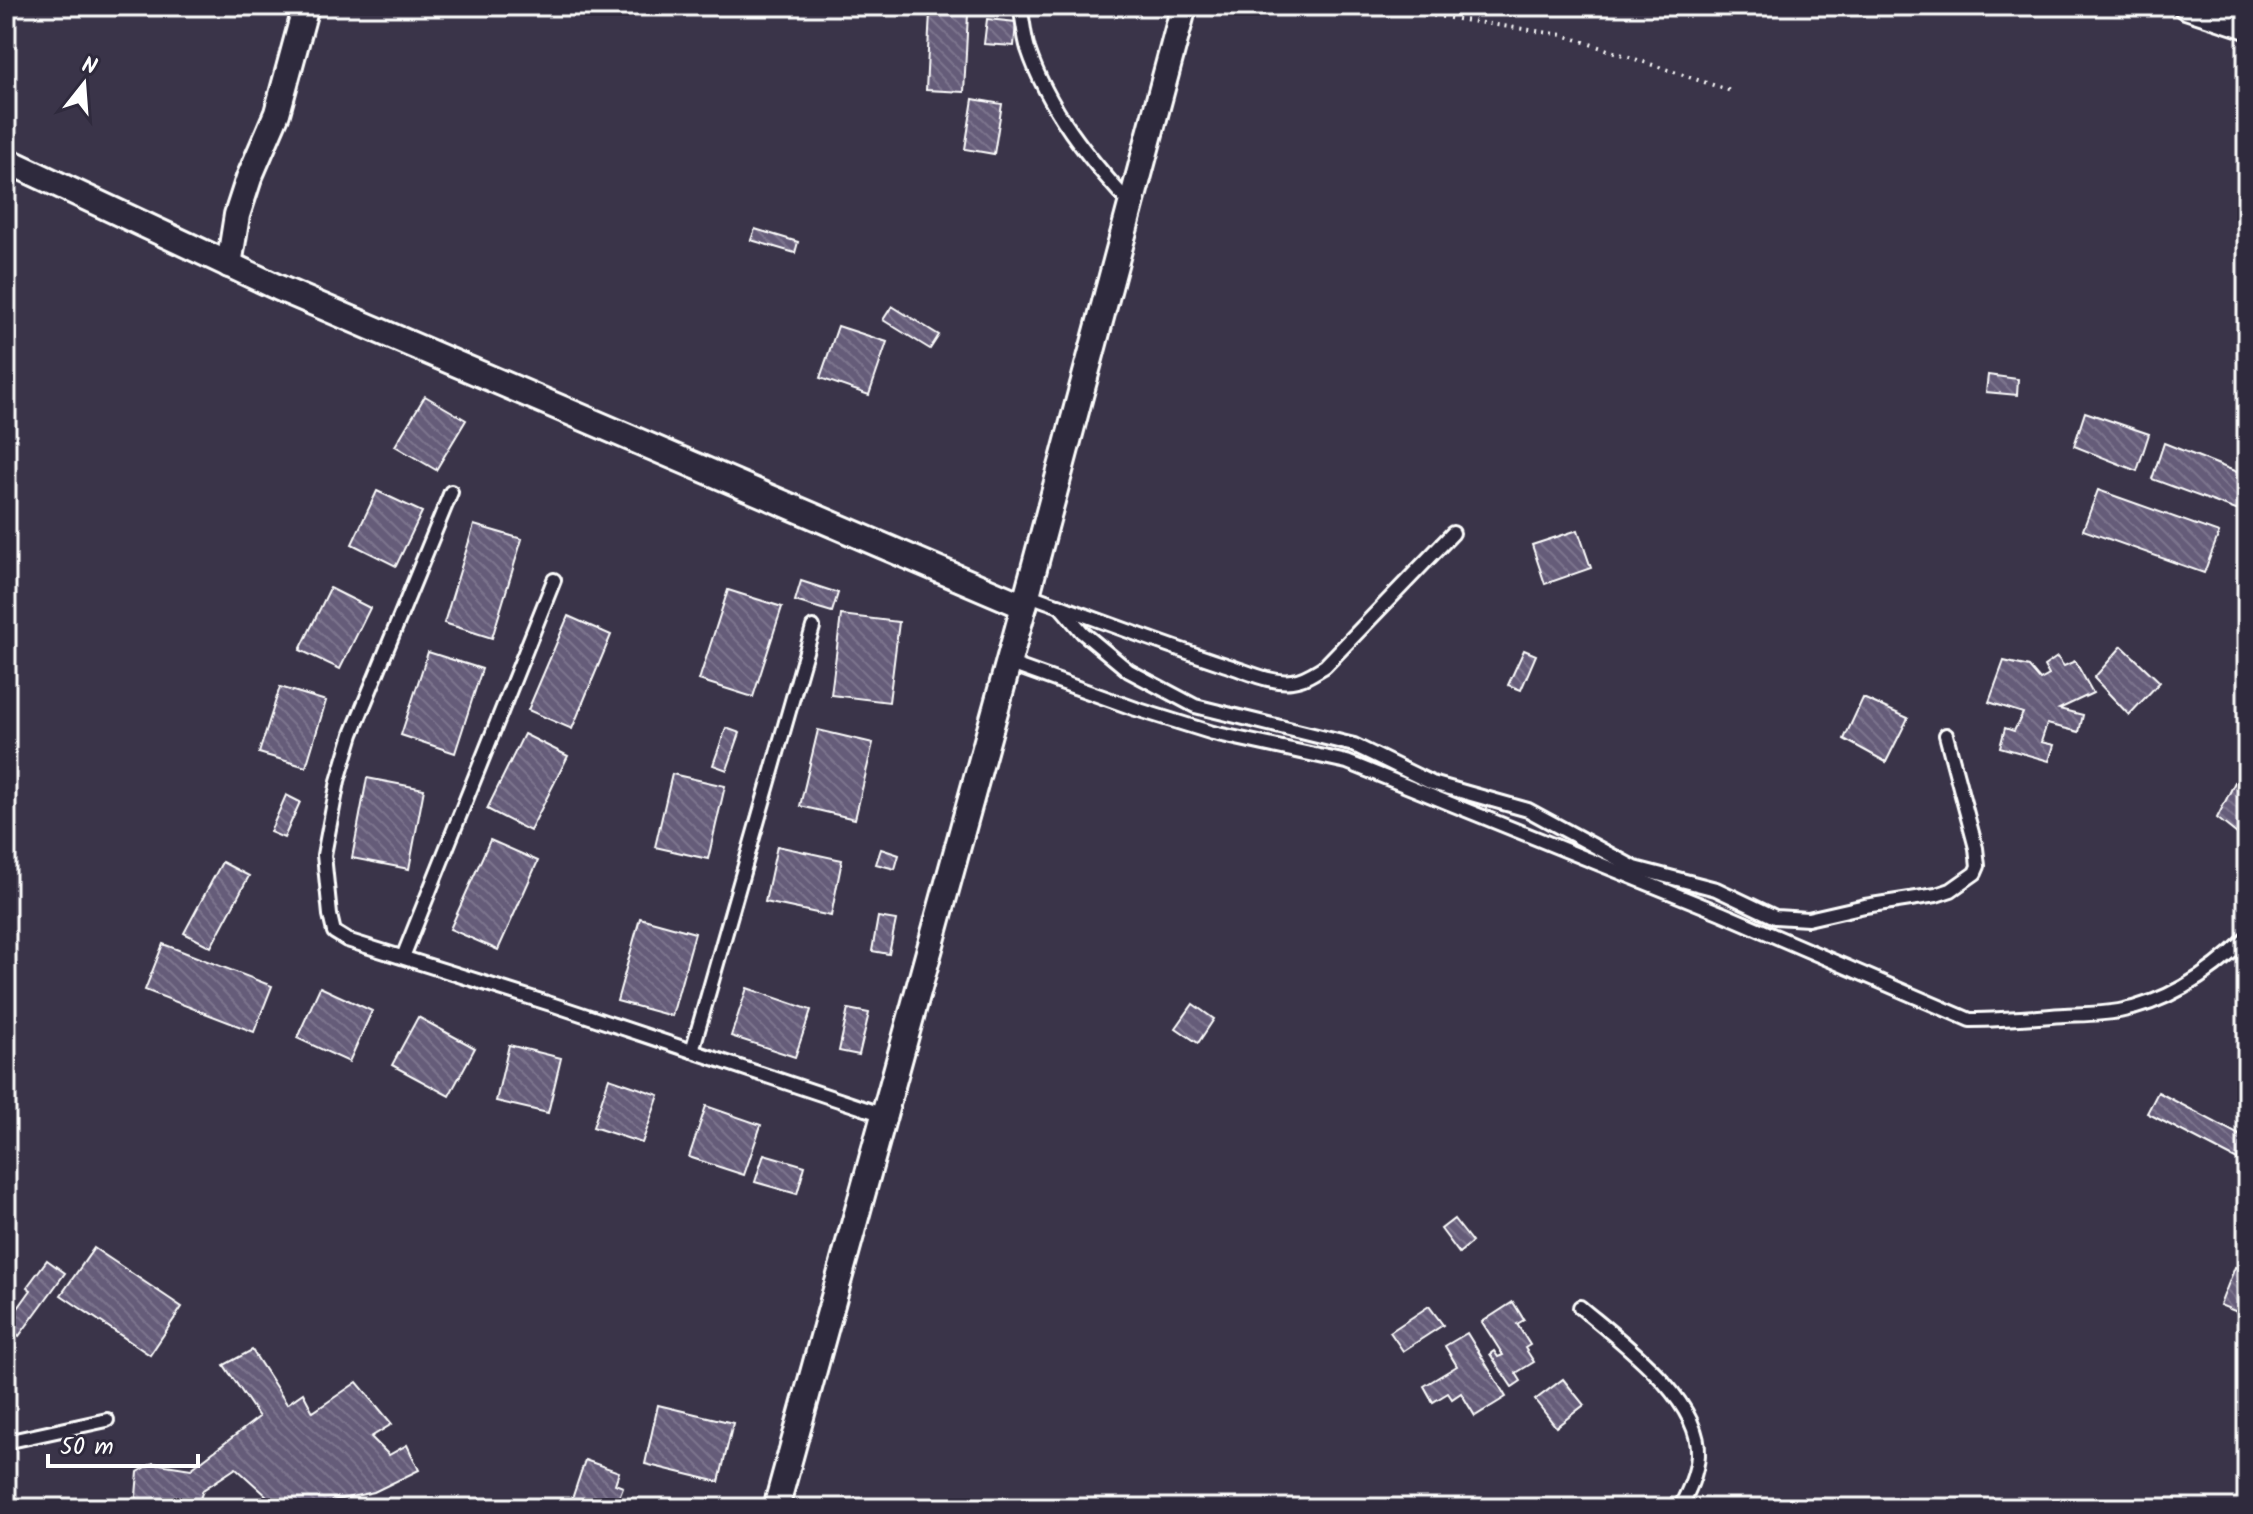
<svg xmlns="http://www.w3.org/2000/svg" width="2253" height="1514" viewBox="0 0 2253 1514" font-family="Kalam,sans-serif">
  <defs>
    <pattern id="building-back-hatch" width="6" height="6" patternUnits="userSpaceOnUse" patternTransform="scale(2)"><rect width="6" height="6" fill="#655c79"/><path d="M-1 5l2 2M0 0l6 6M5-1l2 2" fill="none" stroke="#7c748d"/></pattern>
  </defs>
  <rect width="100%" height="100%" fill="#3a3449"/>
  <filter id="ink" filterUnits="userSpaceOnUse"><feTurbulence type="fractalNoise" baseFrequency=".0125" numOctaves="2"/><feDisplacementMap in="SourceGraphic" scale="16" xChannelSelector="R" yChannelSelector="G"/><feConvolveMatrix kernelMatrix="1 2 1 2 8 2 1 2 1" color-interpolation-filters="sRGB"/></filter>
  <g filter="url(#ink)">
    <g fill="url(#building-back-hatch)" stroke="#fff" stroke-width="2">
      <path d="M930 12 968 14 964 92 926 90Z"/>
      <path d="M987 19 1016 22 1014 46 984 44Z"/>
      <path d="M973 99 1002 104 994 154 965 149Z"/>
      <path d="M755 229 798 242 795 253 751 240Z"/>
      <path d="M892 306 939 335 930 349 883 320Z"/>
      <path d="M838 326 887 342 869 395 820 378Z"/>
      <path d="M1988 375 2018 379 2017 395 1986 392Z"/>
      <path d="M425 396 466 420 436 470 395 446Z"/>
      <path d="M2085 412 2149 434 2137 471 2074 446Z"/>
      <path d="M2164 443 2247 476V514L2152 479Z"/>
      <path d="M2098 490 2219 533 2204 573 2083 530Z"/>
      <path d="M377 491 422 512 396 566 352 544Z"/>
      <path d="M474 525 522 539 492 638 444 623Z"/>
      <path d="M1578 530 1591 568 1545 584 1532 545Z"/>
      <path d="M801 581 838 593 832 612 795 601Z"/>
      <path d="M330 588 370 608 340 669 300 650Z"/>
      <path d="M728 590 782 607 753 697 699 680Z"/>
      <path d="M841 615 899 622 889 702 831 695Z"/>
      <path d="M568 616 611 635 572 729 528 710Z"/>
      <path d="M2122 646 2160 682 2129 715 2094 678Z"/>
      <path d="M1524 650 1536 655 1521 690 1508 685Z"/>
      <path d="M428 652 482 669 455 753 401 735Z"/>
      <path d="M2057 657 2064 666 2075 661 2093 693 2059 709 2083 715 2079 732 2047 724 2041 742 2054 745 2049 761 2000 747 2005 728 2014 731 2023 713 1989 702 2004 661 2029 667 2040 680 2049 675 2044 666Z"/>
      <path d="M280 687 326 701 306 767 259 753Z"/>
      <path d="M1863 698 1908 718 1886 762 1844 739Z"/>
      <path d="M726 728 740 733 727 770 713 765Z"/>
      <path d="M818 730 873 743 855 819 800 806Z"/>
      <path d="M524 734 568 756 530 831 487 809Z"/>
      <path d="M672 774 725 786 708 859 655 847Z"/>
      <path d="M2238 776 2247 778V842L2217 818Z"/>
      <path d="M367 778 424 789 409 869 352 858Z"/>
      <path d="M286 795 300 802 284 838 270 832Z"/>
      <path d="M490 840 538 861 498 950 450 929Z"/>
      <path d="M777 846 842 860 831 916 765 902Z"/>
      <path d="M881 849 899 855 895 869 876 864Z"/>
      <path d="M222 862 249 876 211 947 184 933Z"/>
      <path d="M878 917 896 920 889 954 872 951Z"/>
      <path d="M640 918 695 933 672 1016 617 1001Z"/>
      <path d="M163 944 272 986 254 1032 145 990Z"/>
      <path d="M320 987 372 1011 349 1062 297 1038Z"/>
      <path d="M747 988 811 1010 795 1057 731 1036Z"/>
      <path d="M1193 1004 1214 1019 1198 1043 1176 1028Z"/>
      <path d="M848 1009 869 1013 859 1055 839 1051Z"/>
      <path d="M418 1017 475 1048 449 1096 392 1065Z"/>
      <path d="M509 1045 561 1058 548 1113 496 1101Z"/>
      <path d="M609 1078 659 1095 642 1143 593 1127Z"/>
      <path d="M2158 1092 2247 1139V1165L2147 1113Z"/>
      <path d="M706 1106 761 1125 744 1175 689 1157Z"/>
      <path d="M764 1154 805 1166 797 1194 755 1182Z"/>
      <path d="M1454 1219 1472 1242 1459 1253 1441 1229Z"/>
      <path d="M94 1248 182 1307 150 1355 61 1295Z"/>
      <path d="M47 1260 65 1273 19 1336 6 1325 31 1290 27 1287Z"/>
      <path d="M2235 1267 2247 1272V1316L2220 1305Z"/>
      <path d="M1513 1302 1524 1320 1517 1324 1530 1345 1525 1348 1534 1362 1516 1373 1521 1381 1512 1387 1490 1354 1494 1351 1498 1357 1503 1355 1482 1322Z"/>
      <path d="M1429 1306 1443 1325 1403 1351 1390 1332Z"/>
      <path d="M1467 1333 1506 1397 1475 1416 1461 1393 1452 1399 1448 1393 1433 1402 1424 1386 1457 1366 1445 1346Z"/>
      <path d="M252 1350 287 1404 303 1393 313 1412 357 1382 392 1424 371 1437 389 1455 407 1445 419 1470 374 1492 332 1501 317 1508H280L236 1468 203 1490 197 1508H135L138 1472 153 1463 191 1469 259 1417 224 1365Z"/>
      <path d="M1563 1379 1584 1405 1556 1427 1535 1400Z"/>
      <path d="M658 1405 733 1423 719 1482 645 1464Z"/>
      <path d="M585 1460 619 1472 615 1484 623 1487 617 1502 609 1499 607 1508H569Z"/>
    </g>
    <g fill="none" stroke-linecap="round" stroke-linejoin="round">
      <g stroke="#fff" stroke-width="18">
        <g id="lane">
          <path d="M1020 6C1023 20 1024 36 1028 49 1048 109 1089 159 1131 205"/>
          <path d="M451 492 352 734 338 781 324 855 330 915 334 932 347 940 554 1005 884 1115"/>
          <path d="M1027 594C1093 618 1159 643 1226 665 1246 671 1271 684 1292 681 1304 680 1315 672 1325 666L1453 533"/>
          <path d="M1059 605 1082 632 1129 671 1195 706 1354 745 1432 783 1528 810 1635 868 1716 889 1775 917 1808 919 1865 906 1936 895 1951 890 1975 873 1978 866 1976 848 1946 735"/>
          <path d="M1008 663 1136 709 1213 733 1347 762 1721 913 1970 1020C1998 1020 2024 1018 2051 1016 2073 1014 2097 1015 2119 1011 2169 1002 2212 972 2247 938"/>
          <path d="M403 957 554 580"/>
          <path d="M692 1051 813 627"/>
          <path d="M1580 1307C1619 1340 1701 1399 1698 1455 1697 1474 1688 1492 1680 1508"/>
          <path d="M6 1442 107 1420"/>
        </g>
      </g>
      <g stroke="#fff" stroke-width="30">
        <g id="street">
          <path d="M2186 6 2247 26"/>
          <path d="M6 160 279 288 1024 606"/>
          <path d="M229 265 237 215 249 178 277 113 306 6"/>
          <path d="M776 1508 1024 606 1184 6"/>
        </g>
      </g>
      <path stroke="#fff" stroke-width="4" stroke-dasharray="2 6" stroke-linecap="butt" d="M1370 6 1563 35 1734 92"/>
      <use href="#lane" stroke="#2f2a3d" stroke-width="12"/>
      <use href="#street" stroke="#2f2a3d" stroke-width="24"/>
    </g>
  </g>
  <rect width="2253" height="1514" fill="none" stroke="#2f2a3d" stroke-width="32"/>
  <rect x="16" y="16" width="2221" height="1482" fill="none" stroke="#fff" stroke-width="3" filter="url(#ink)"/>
  <g transform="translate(84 84) rotate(17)" stroke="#2f2a3d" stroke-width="6" paint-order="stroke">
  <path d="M0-6L14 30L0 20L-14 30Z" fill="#ffffff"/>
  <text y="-12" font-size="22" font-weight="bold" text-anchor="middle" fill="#ffffff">N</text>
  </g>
  <path d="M48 1454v12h150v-12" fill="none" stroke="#ffffff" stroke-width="4"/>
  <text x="60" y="1454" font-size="24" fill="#ffffff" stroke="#2f2a3d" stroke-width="6" paint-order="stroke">50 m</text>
</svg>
